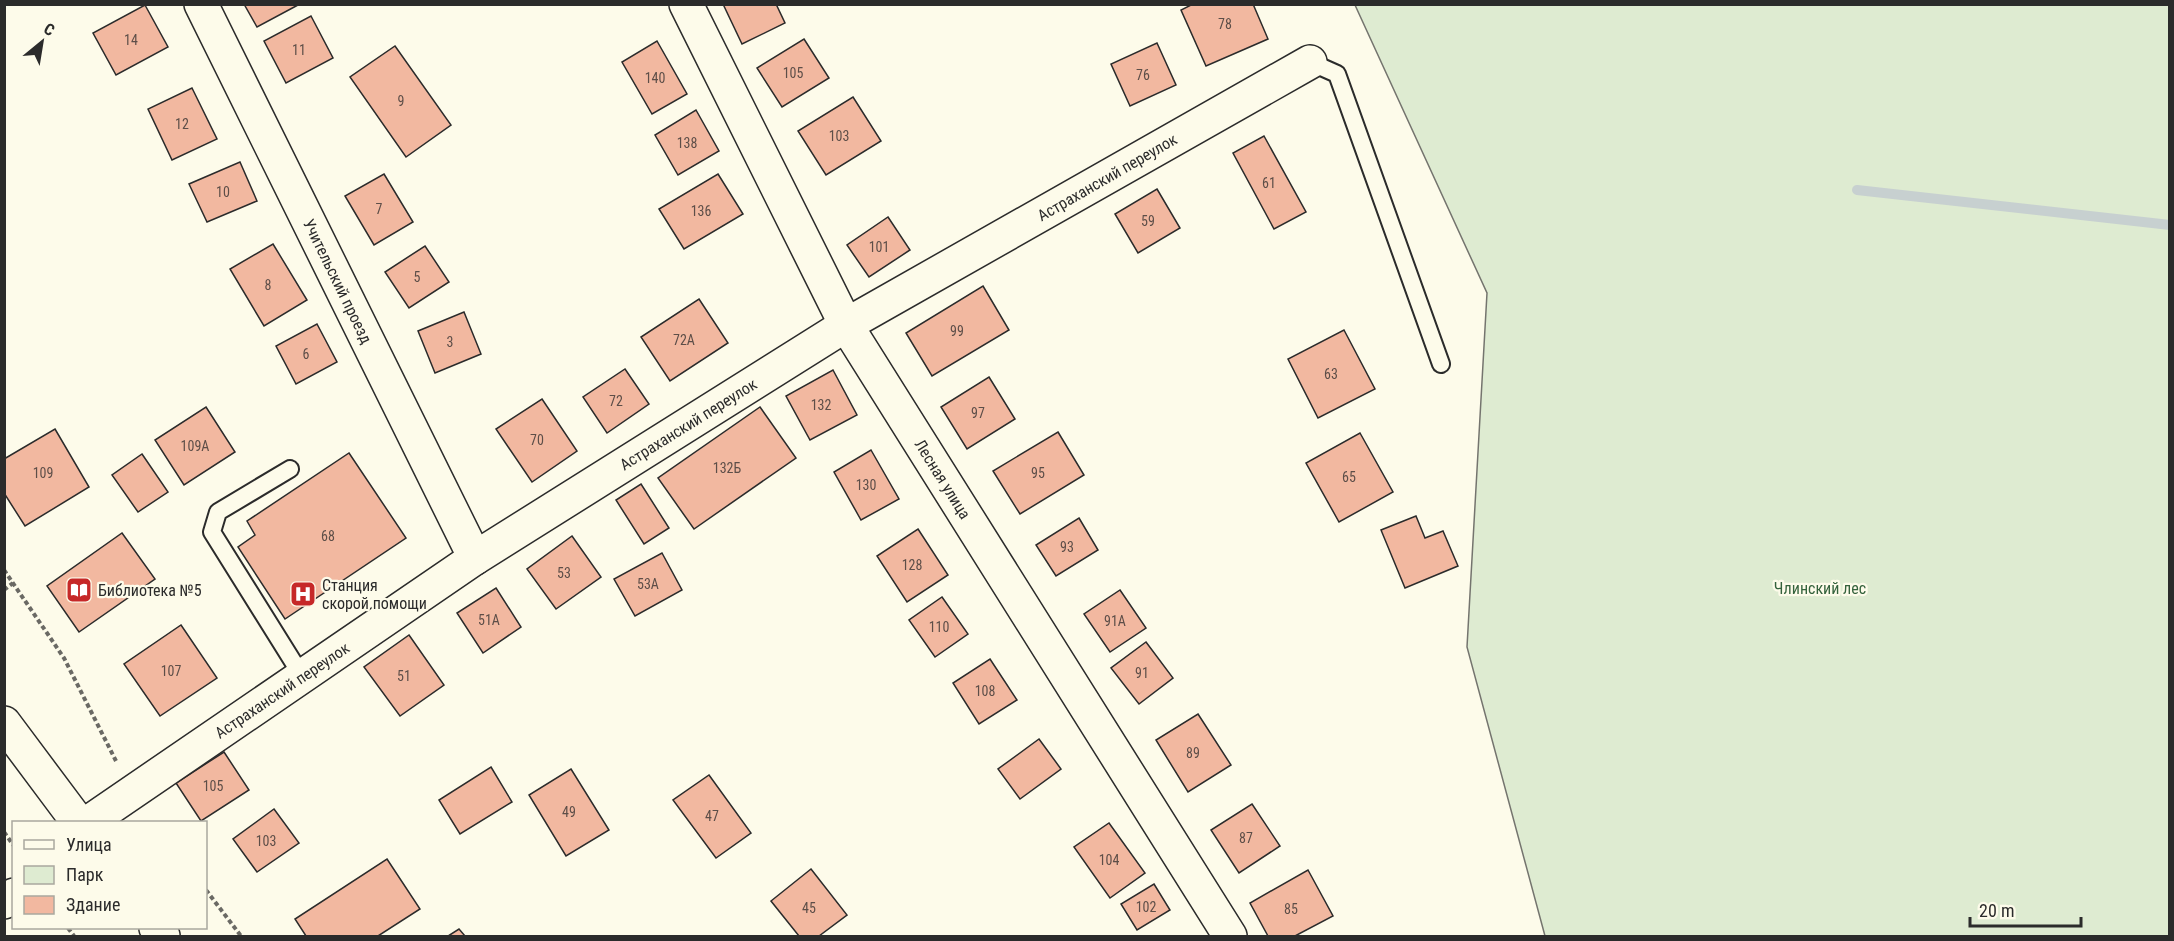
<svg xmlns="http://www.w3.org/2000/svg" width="2174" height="941" viewBox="0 0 2174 941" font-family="'Roboto Condensed',sans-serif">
  <rect width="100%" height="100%" fill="#fdfbea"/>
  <path fill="#deebd1" stroke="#74746e" stroke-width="1.5" d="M1355 5H2169V936H1545L1467 647 1487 293Z"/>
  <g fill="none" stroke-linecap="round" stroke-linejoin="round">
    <path stroke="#c7d0d0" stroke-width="10" d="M1857 190 2170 225"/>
  </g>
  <g fill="#f2b8a0" stroke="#2b2b2b" stroke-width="1.5">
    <path d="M244 4H297L298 5 257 27Z"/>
    <path d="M723 4H776L785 23 742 44Z"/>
    <path d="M1193 4H1253L1268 39 1206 66 1181 10Z"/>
    <path d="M145 5 168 47 116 75 93 33Z"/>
    <path d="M311 16 333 58 286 83 264 41Z"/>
    <path d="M804 39 829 78 782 107 757 68Z"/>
    <path d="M657 41 687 94 652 114 622 62Z"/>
    <path d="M1157 43 1176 85 1130 106 1111 64Z"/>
    <path d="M395 46 451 125 406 157 350 77Z"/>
    <path d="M192 88 217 139 172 160 148 109Z"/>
    <path d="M853 97 881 141 826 175 798 131Z"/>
    <path d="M696 110 719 151 678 175 655 135Z"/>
    <path d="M1264 136 1306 212 1274 229 1233 153Z"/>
    <path d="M240 162 257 201 207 222 189 184Z"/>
    <path d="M384 174 413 222 374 245 345 196Z"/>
    <path d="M718 174 743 214 684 249 659 209Z"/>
    <path d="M1157 189 1180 228 1138 253 1115 214Z"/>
    <path d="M888 217 910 250 869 277 847 245Z"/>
    <path d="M273 244 307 300 264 326 230 269Z"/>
    <path d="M425 246 449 282 409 308 385 272Z"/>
    <path d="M983 286 1009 330 932 376 906 333Z"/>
    <path d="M699 299 728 343 670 381 641 337Z"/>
    <path d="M464 312 481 354 435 373 418 331Z"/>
    <path d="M317 324 337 362 296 384 276 346Z"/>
    <path d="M1344 330 1375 389 1318 418 1288 359Z"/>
    <path d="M625 369 649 404 607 433 583 397Z"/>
    <path d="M833 370 857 415 810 440 786 396Z"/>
    <path d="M989 377 1015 419 967 449 941 407Z"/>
    <path d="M542 399 577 451 532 482 496 429Z"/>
    <path d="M206 407 235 452 184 485 155 440Z"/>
    <path d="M760 407 796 458 694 529 658 478Z"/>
    <path d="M55 429 89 487 25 526 4 493V459Z"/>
    <path d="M1058 432 1084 475 1020 514 993 471Z"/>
    <path d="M1360 433 1393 492 1339 522 1306 463Z"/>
    <path d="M871 450 899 499 861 520 834 472Z"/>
    <path d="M349 453 406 538 285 619 238 547 255 535 247 521Z"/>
    <path d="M142 454 168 492 138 512 112 475Z"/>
    <path d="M641 484 669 528 644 544 616 500Z"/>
    <path d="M1416 516 1425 538 1443 531 1458 566 1405 588 1381 530Z"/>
    <path d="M1079 518 1098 550 1056 576 1036 545Z"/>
    <path d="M918 529 948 575 907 602 877 556Z"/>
    <path d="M122 533 155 579 79 632 47 586Z"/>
    <path d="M572 536 601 577 556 609 527 569Z"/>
    <path d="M662 553 682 590 635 616 614 579Z"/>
    <path d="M496 588 521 627 483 653 457 613Z"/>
    <path d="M1120 590 1146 628 1110 652 1084 614Z"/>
    <path d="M942 597 968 634 935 657 909 620Z"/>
    <path d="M181 625 217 678 160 716 124 664Z"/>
    <path d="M409 635 444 685 400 716 364 667Z"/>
    <path d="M1146 642 1173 678 1139 704 1111 668Z"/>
    <path d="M990 659 1017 700 979 724 953 683Z"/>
    <path d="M1198 714 1231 765 1188 792 1156 740Z"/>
    <path d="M1039 739 1061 769 1020 799 998 769Z"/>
    <path d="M224 752 249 790 201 821 176 783Z"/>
    <path d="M491 767 512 802 460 834 439 800Z"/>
    <path d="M571 769 609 830 566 856 529 795Z"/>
    <path d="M709 775 751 833 716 858 673 800Z"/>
    <path d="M1252 804 1280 846 1239 873 1211 830Z"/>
    <path d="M274 809 299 843 257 872 233 839Z"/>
    <path d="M1109 823 1145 873 1110 898 1074 847Z"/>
    <path d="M387 859 420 909 378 936H306L295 919Z"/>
    <path d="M811 869 847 915 819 936H799L771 901Z"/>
    <path d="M1308 870 1333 916 1295 936H1268L1250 903Z"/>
    <path d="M1154 884 1170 910 1137 930 1121 904Z"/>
    <path d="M459 929 465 936H448Z"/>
  </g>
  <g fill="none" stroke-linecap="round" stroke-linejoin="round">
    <g stroke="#2b2b2b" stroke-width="20">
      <g id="service">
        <path d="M1310 62 1337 74 1441 364"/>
        <path d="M290 469 218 512 212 532 302 676"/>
      </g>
    </g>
    <g stroke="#2b2b2b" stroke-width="36">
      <g id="minor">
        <path d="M201 4 475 558"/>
        <path d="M686 4 846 325 1230 936"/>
        <path d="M89 822 475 558 846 325 1310 62"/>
        <path d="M4 902 14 895"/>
      </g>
    </g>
    <g stroke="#2b2b2b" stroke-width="36">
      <g id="secondary">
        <path d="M4 723 78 822"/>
        <path d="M156 928 163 936"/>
      </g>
    </g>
    <g stroke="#6a6964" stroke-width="4" stroke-dasharray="4.5 3" stroke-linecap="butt">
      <path d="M4 570 64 658 116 761"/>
      <path d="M4 590 13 583"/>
      <path d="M4 832 14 846"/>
      <path d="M206 890 241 936"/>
      <path d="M68 928 74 936"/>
    </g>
    <use href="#service" stroke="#fdfbea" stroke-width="16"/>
    <use href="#minor" stroke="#fdfbea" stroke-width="33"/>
    <use href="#secondary" stroke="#fdfbea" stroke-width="33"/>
  </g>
  <defs>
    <g id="library-square" transform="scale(1.35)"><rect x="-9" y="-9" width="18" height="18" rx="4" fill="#c62828" stroke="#fdfbea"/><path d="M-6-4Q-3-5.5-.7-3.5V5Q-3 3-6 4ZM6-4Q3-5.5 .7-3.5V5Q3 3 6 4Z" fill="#fff"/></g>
    <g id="hospital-square" transform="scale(1.35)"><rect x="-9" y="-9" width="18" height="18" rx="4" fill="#c62828" stroke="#fdfbea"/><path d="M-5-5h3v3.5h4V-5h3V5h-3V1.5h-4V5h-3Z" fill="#fff"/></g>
  </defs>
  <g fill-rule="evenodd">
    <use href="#library-square" x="79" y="590"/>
    <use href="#hospital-square" x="303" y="594"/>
  </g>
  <g text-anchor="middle" stroke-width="4.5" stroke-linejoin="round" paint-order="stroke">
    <g font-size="14" fill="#5d4e48">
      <text x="1225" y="29">78</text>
      <text x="131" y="45">14</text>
      <text x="299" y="55">11</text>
      <text x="793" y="78">105</text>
      <text x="1143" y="80">76</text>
      <text x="655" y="83">140</text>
      <text x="401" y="106">9</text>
      <text x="182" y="129">12</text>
      <text x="839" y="141">103</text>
      <text x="687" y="148">138</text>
      <text x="1269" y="188">61</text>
      <text x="223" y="197">10</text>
      <text x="379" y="214">7</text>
      <text x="701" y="216">136</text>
      <text x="1148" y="226">59</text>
      <text x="879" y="252">101</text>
      <text x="417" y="282">5</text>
      <text x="268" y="290">8</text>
      <text x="957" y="336">99</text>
      <text x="684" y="345">72А</text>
      <text x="450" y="347">3</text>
      <text x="306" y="359">6</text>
      <text x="1331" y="379">63</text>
      <text x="616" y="406">72</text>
      <text x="821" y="410">132</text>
      <text x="978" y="418">97</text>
      <text x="537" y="445">70</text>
      <text x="195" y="451">109А</text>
      <text x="727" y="473">132Б</text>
      <text x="43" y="478">109</text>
      <text x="1038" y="478">95</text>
      <text x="1349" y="482">65</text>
      <text x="866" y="490">130</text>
      <text x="328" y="541">68</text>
      <text x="1067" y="552">93</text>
      <text x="912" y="570">128</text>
      <text x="564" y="578">53</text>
      <text x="648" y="589">53А</text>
      <text x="489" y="625">51А</text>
      <text x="1115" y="626">91А</text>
      <text x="939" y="632">110</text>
      <text x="171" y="676">107</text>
      <text x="1142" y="678">91</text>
      <text x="404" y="681">51</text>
      <text x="985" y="696">108</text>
      <text x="1193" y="758">89</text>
      <text x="213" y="791">105</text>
      <text x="569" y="817">49</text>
      <text x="712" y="821">47</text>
      <text x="1246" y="843">87</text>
      <text x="266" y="846">103</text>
      <text x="1109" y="865">104</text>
      <text x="1146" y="912">102</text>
      <text x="809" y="913">45</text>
      <text x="1291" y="914">85</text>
    </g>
    <g font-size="16" fill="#2b2b2b" stroke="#fdfbea">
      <text transform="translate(1107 177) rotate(-30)" y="6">Астраханский переулок</text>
      <text transform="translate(338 281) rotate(64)" y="6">Учительский проезд</text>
      <text transform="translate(688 424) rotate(-32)" y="6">Астраханский переулок</text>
      <text transform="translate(943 479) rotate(58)" y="6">Лесная улица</text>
      <text transform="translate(282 690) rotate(-34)" y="6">Астраханский переулок</text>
    </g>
    <g font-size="16" fill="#2b2b2b" stroke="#fdfbea" text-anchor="start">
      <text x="322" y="591">Станция<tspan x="322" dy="18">скорой помощи</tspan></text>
      <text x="98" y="596">Библиотека №5</text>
    </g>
    <g font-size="16" fill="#34623c" stroke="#fdfbea">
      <text x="1820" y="594">Члинский лес</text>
    </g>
  </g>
  <rect width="2174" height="941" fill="none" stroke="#2b2b2b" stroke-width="12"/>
  <rect x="12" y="821" width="195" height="108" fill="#fdfbea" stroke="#a9a89e" stroke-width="1.5"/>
  <rect x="24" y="840" width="30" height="9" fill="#fdfbea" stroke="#a9a89e" stroke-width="1.5"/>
  <text x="66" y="851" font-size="18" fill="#2b2b2b">Улица</text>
  <rect x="24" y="866" width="30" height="18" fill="#deebd1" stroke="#a9a89e" stroke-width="1.5"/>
  <text x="66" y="881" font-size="18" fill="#2b2b2b">Парк</text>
  <rect x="24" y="896" width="30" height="18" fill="#f2b8a0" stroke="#a9a89e" stroke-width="1.5"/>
  <text x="66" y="911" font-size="18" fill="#2b2b2b">Здание</text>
  <g transform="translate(42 42) rotate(30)" stroke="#fdfbea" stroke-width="4.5" paint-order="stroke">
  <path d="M0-4.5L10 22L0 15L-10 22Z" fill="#2b2b2b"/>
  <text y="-9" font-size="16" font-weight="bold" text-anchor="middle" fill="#2b2b2b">С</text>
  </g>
  <path d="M1970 917v9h111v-9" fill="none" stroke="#2b2b2b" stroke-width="3"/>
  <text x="1979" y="917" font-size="18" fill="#2b2b2b" stroke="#fdfbea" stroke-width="4.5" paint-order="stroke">20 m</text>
</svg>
